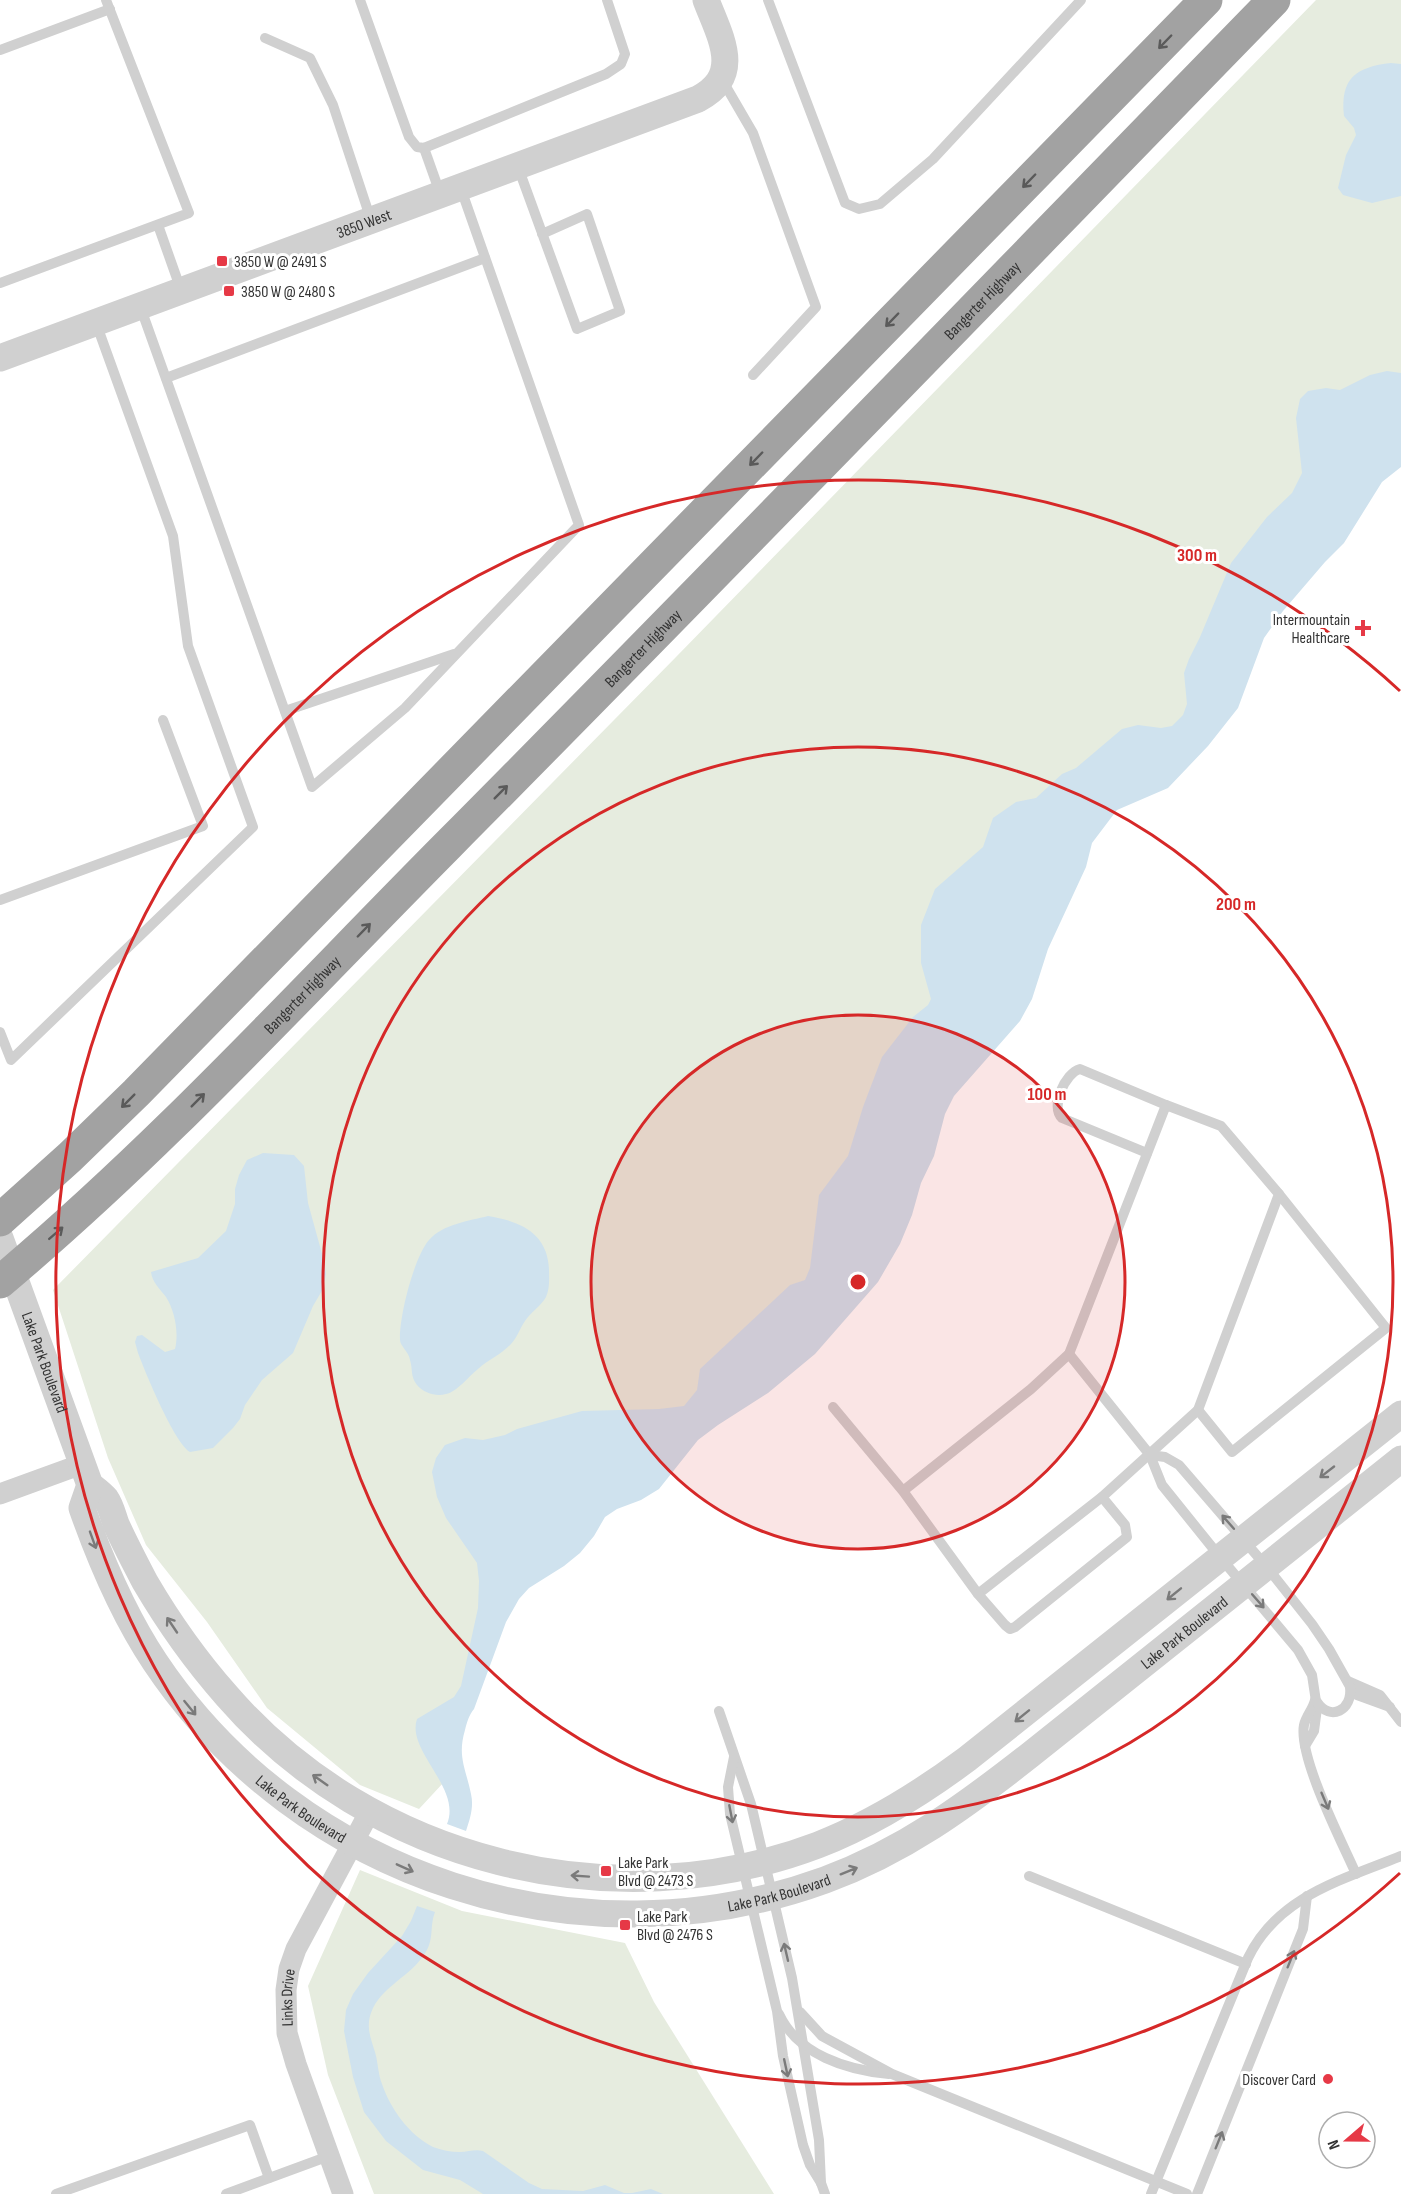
<svg xmlns="http://www.w3.org/2000/svg" width="1401" height="2194" viewBox="0 0 1401 2194" font-family="'Sofia Sans Condensed',sans-serif">
  <rect width="100%" height="100%" fill="#fff"/>
  <g fill="#e6ecdf">
    <path d="M1316 0H1401V435L1214 688 1078 835 837 1284 496 1597 444 1782 419 1809 360 1785 267 1708 207 1622 146 1545 108 1458 53 1290 676 657Z"/>
    <path d="M360 1870 462 1911 625 1943 654 2002 774 2194H374L328 2075 308 1986Z"/>
  </g>
  <g fill="#cfe2ee">
    <path d="M1391 63 1401 64V196L1372 203 1343 195 1338 188 1346 155 1356 135 1354 128 1344 116C1340 78 1356 67 1391 63Z"/>
    <path d="M1387 371 1401 373V467L1382 482 1344 543 1325 562 1283 611 1264 638 1238 708 1208 746 1168 788 1117 810 1092 843 1086 867 1048 949 1032 999 1020 1021 954 1096 945 1114 934 1156 921 1183 912 1215 900 1244 878 1282 815 1354 768 1393 718 1425 698 1440 659 1489 641 1500 617 1509 605 1517 594 1536 580 1553 564 1566 529 1588 519 1599 506 1622 474 1709C469 1715 467 1722 465 1730 457 1757 466 1769 471 1794 474 1807 470 1819 466 1831L447 1824C462 1788 406 1751 417 1719L454 1697 461 1686 478 1608 479 1581 477 1563 446 1518 437 1497 432 1472 436 1458 445 1445 465 1438 483 1440 505 1435 517 1429 582 1411 659 1409 684 1406 697 1390 700 1369 790 1285 805 1280 810 1268 819 1195 848 1156 863 1107 882 1057 913 1017 928 1005 931 999 921 963V925L935 889 983 847 993 818 1016 802 1036 798 1062 774 1076 768 1122 729 1138 725 1161 728 1172 726 1183 715 1187 704 1184 673 1189 659 1200 637 1231 563 1267 517 1292 493 1302 473 1296 418 1300 399 1308 391 1326 388 1340 390 1370 375Z"/>
    <path d="M263 1153 294 1155 304 1166 308 1203 324 1261 326 1274 323 1289 313 1306 293 1353 262 1380 245 1405 240 1419 233 1428 213 1448 190 1452C174 1442 146 1374 138 1353L135 1342 137 1336 142 1335 165 1352 175 1349C179 1333 175 1311 166 1297 160 1289 152 1282 151 1272L198 1258 226 1231 235 1204V1189L239 1175 247 1160Z"/>
    <path d="M488 1216C520 1221 548 1233 549 1270 549 1279 550 1288 546 1297 541 1306 531 1312 525 1321 520 1328 517 1338 511 1344 502 1354 488 1360 478 1369 469 1376 457 1392 446 1394 436 1397 424 1393 417 1385 410 1376 413 1370 410 1360 409 1352 400 1346 400 1340 399 1317 414 1257 429 1240 443 1224 469 1221 488 1216Z"/>
    <path d="M417 1906 435 1912C429 1928 435 1939 424 1955 410 1976 385 1985 373 2008 365 2025 370 2036 375 2052 378 2062 378 2074 382 2084 390 2108 409 2135 433 2147 441 2150 451 2152 460 2152 468 2152 475 2149 483 2151L529 2183 542 2189 583 2191 605 2185 624 2193H632L651 2189 663 2194H483L460 2180 423 2170 386 2141 364 2112 353 2077 344 2031 346 2010 353 1994 368 1973 402 1936 411 1921Z"/>
  </g>
  <g fill="none" stroke-linecap="round" stroke-linejoin="round">
    <g stroke="#d0d0d0" stroke-width="10">
      <path d="M360 0 409 137 417 147 424 148 606 74 621 64 625 54 607 0"/>
      <path d="M768 0 845 203 859 209 880 204 933 159 1081 0"/>
      <path d="M265 38 310 58 333 105 371 220"/>
      <path d="M0 50 110 9"/>
      <path d="M721 78 753 133 816 307 753 375"/>
      <path d="M424 148 440 193"/>
      <path d="M518 167 577 329 620 311 587 214 542 234"/>
      <path d="M158 225 181 290"/>
      <path d="M0 283 189 213 106 0"/>
      <path d="M140 306 312 787 405 708 579 525 461 189"/>
      <path d="M166 378 485 258"/>
      <path d="M285 711 454 654"/>
      <path d="M0 900 203 826 163 720"/>
      <path d="M0 1032 11 1060 253 827 188 646 173 536 96 323"/>
      <path d="M1147 1153 1062 1118C1050 1107 1065 1073 1080 1069L1166 1105"/>
      <path d="M1069 1354 1150 1455 1162 1485 1220 1557 1298 1650 1312 1675 1317 1708 1314 1731 1305 1746"/>
      <path d="M833 1407 903 1491 1031 1389 1069 1354 1166 1105 1221 1126 1279 1194 1198 1410 1102 1497 978 1594 903 1491"/>
      <path d="M1198 1410 1232 1452 1386 1328 1279 1194"/>
      <path d="M1150 1455 1165 1457 1179 1465 1266 1566 1312 1624 1329 1649 1352 1690 1357 1695 1390 1707"/>
      <path d="M978 1594 1005 1625 1010 1629 1015 1627 1127 1537 1125 1525 1102 1497"/>
      <path d="M1348 1681 1380 1695 1401 1722"/>
      <path d="M1315 1700C1313 1709 1306 1716 1304 1725 1298 1757 1342 1842 1356 1874"/>
      <path d="M1317 1702C1330 1722 1353 1710 1350 1687"/>
      <path d="M719 1711 751 1804 792 1978 819 2140 821 2183"/>
      <path d="M734 1757 728 1787 730 1814 777 2011 783 2056 803 2145 810 2165 821 2183 825 2194"/>
      <path d="M1029 1876 1246 1964"/>
      <path d="M800 2012 822 2036 892 2074 1187 2194"/>
      <path d="M779 2014C798 2055 847 2070 889 2074"/>
      <path d="M56 2194 250 2125 269 2178"/>
      <path d="M226 2194 329 2156"/>
      <path d="M1151 2194 1248 1958C1278 1896 1342 1880 1401 1856"/>
      <path d="M1197 2194 1303 1929 1307 1896"/>
    </g>
    <g stroke="#d0d0d0" stroke-width="21">
      <path d="M0 1494 82 1464"/>
      <path id="s1" d="M343 2194 296 2064 287 2033 286 1990 289 1969 296 1949 370 1811"/>
    </g>
    <g stroke="#d0d0d0" stroke-width="27">
      <path id="s2" d="M0 358 698 99C744 75 720 37 706 0"/>
      <path id="s3" d="M0 1238 90 1485C95 1489 102 1494 106 1499 111 1506 113 1516 116 1524 125 1544 135 1563 145 1582 169 1623 196 1661 227 1696 370 1861 613 1923 818 1845 872 1824 920 1794 967 1759L1401 1414"/>
      <path id="s4" d="M90 1485 82 1508C101 1562 123 1614 155 1662 300 1879 580 1969 825 1880 904 1851 965 1806 1030 1755L1401 1459"/>
    </g>
    <g stroke="#a2a2a2" stroke-width="33">
      <path d="M0 1220 70 1157 136 1093 1206 0"/>
      <path id="s5" d="M0 1282C160 1148 301 993 448 845 726 565 999 282 1274 0"/>
    </g>
  </g>
  <defs><path id="oneway-shaft" d="M-6 0H5M1.5-3L5.5 0L1.5 3" fill="none" stroke-width="1.6" stroke-linecap="round" stroke-linejoin="round" transform="scale(1.5)"/></defs>
  <g stroke="#5a5a5a">
    <use href="#oneway-shaft" transform="translate(1165 42) rotate(134)"/>
    <use href="#oneway-shaft" transform="translate(1029 181) rotate(134)"/>
    <use href="#oneway-shaft" transform="translate(892 320) rotate(134)"/>
    <use href="#oneway-shaft" transform="translate(756 459) rotate(134)"/>
    <use href="#oneway-shaft" transform="translate(501 792) rotate(-45)"/>
    <use href="#oneway-shaft" transform="translate(364 930) rotate(-46)"/>
    <use href="#oneway-shaft" transform="translate(198 1100) rotate(-45)"/>
    <use href="#oneway-shaft" transform="translate(128 1101) rotate(135)"/>
    <use href="#oneway-shaft" transform="translate(56 1233) rotate(-41)"/>
  </g>
  <g stroke="#7a7a7a">
    <use href="#oneway-shaft" transform="translate(1327 1472) rotate(142)"/>
    <use href="#oneway-shaft" transform="translate(1228 1522) rotate(-131)"/>
    <use href="#oneway-shaft" transform="translate(93 1540) rotate(70)"/>
    <use href="#oneway-shaft" transform="translate(1174 1594) rotate(141)"/>
    <use href="#oneway-shaft" transform="translate(1258 1601) rotate(49)"/>
    <use href="#oneway-shaft" transform="translate(172 1625) rotate(-124)"/>
    <use href="#oneway-shaft" transform="translate(190 1708) rotate(51)"/>
    <use href="#oneway-shaft" transform="translate(1022 1716) rotate(141)"/>
    <use href="#oneway-shaft" transform="translate(320 1780) rotate(-145)"/>
    <use href="#oneway-shaft" transform="translate(1325 1801) rotate(67)"/>
    <use href="#oneway-shaft" transform="translate(731 1814) rotate(79)"/>
    <use href="#oneway-shaft" transform="translate(405 1868) rotate(24)"/>
    <use href="#oneway-shaft" transform="translate(849 1871) rotate(-22)"/>
    <use href="#oneway-shaft" transform="translate(580 1876) rotate(-176)"/>
    <use href="#oneway-shaft" transform="translate(786 1952) rotate(-103)"/>
    <use href="#oneway-shaft" transform="translate(1291 1959) rotate(-68)"/>
    <use href="#oneway-shaft" transform="translate(786 2068) rotate(78)"/>
    <use href="#oneway-shaft" transform="translate(1219 2140) rotate(-68)"/>
  </g>
  <circle cx="858" cy="1282" r="267" fill="#d62828" fill-opacity=".12"/>
  <g fill="none" stroke="#d62828" stroke-width="3">
    <circle cx="858" cy="1282" r="267"/>
    <circle cx="858" cy="1282" r="535"/>
    <path d="M1400 1873A802 802 0 1 1 1400 691"/>
  </g>
  <g fill="#e63946" stroke="#fff" stroke-width="2">
    <rect x="216" y="255" width="12" height="12" rx="3"/>
    <rect x="223" y="285" width="12" height="12" rx="3"/>
    <path d="M1360 619h6v6h6v6h-6v6h-6v-6h-6v-6h6z"/>
    <rect x="600" y="1865" width="12" height="12" rx="3"/>
    <rect x="619" y="1919" width="12" height="12" rx="3"/>
    <circle cx="1328" cy="2079" r="6"/>
  </g>
  <g text-anchor="middle" stroke-width="6" stroke-linejoin="round" paint-order="stroke">
    <g font-size="16" fill="#333" stroke="#fff">
      <text dy="6" stroke="none"><textPath href="#s2" startOffset="388">3850 West</textPath></text>
      <text dy="6" stroke="none"><textPath href="#s5" startOffset="1389">Bangerter Highway</textPath></text>
      <text dy="6" stroke="none"><textPath href="#s5" startOffset="903">Bangerter Highway</textPath></text>
      <text dy="6" stroke="none"><textPath href="#s5" startOffset="417">Bangerter Highway</textPath></text>
      <text dy="6" stroke="none"><textPath href="#s3" startOffset="132">Lake Park Boulevard</textPath></text>
      <text dy="6" stroke="none"><textPath href="#s4" startOffset="1392">Lake Park Boulevard</textPath></text>
      <text dy="6" stroke="none"><textPath href="#s4" startOffset="404">Lake Park Boulevard</textPath></text>
      <text dy="6" stroke="none"><textPath href="#s4" startOffset="906">Lake Park Boulevard</textPath></text>
      <text dy="6" stroke="none"><textPath href="#s1" startOffset="206">Links Drive</textPath></text>
    </g>
    <g font-size="16" fill="#333" stroke="#fff" text-anchor="start">
      <text x="234" y="267">3850 W @ 2491 S</text>
      <text x="241" y="297">3850 W @ 2480 S</text>
      <text x="1350" y="625" text-anchor="end">Intermountain<tspan x="1350" dy="18">Healthcare</tspan></text>
      <text x="618" y="1868">Lake Park<tspan x="618" dy="18">Blvd @ 2473 S</tspan></text>
      <text x="637" y="1922">Lake Park<tspan x="637" dy="18">Blvd @ 2476 S</tspan></text>
      <text x="1316" y="2085" text-anchor="end">Discover Card</text>
    </g>
  </g>
  <circle cx="858" cy="1282" r="9" fill="#d62828" stroke="#fff" stroke-width="3"/>
  <g font-size="18" text-anchor="middle" font-weight="bold" fill="#d62828" stroke="#fff" stroke-width="6" stroke-linejoin="round" paint-order="stroke">
    <text x="1197" y="561">300 m</text>
    <text x="1236" y="910">200 m</text>
    <text x="1047" y="1100">100 m</text>
  </g>
  <g transform="translate(1347 2140) rotate(250)"><circle r="28" fill="#ffffff" stroke="#adadad" stroke-width="1.5"/>
  <path d="M0-4.5L10 22L0 15L-10 22Z" fill="#e63946"/>
  <text y="-9" font-size="16" font-weight="bold" text-anchor="middle" fill="#333333">N</text>
  </g>
</svg>
